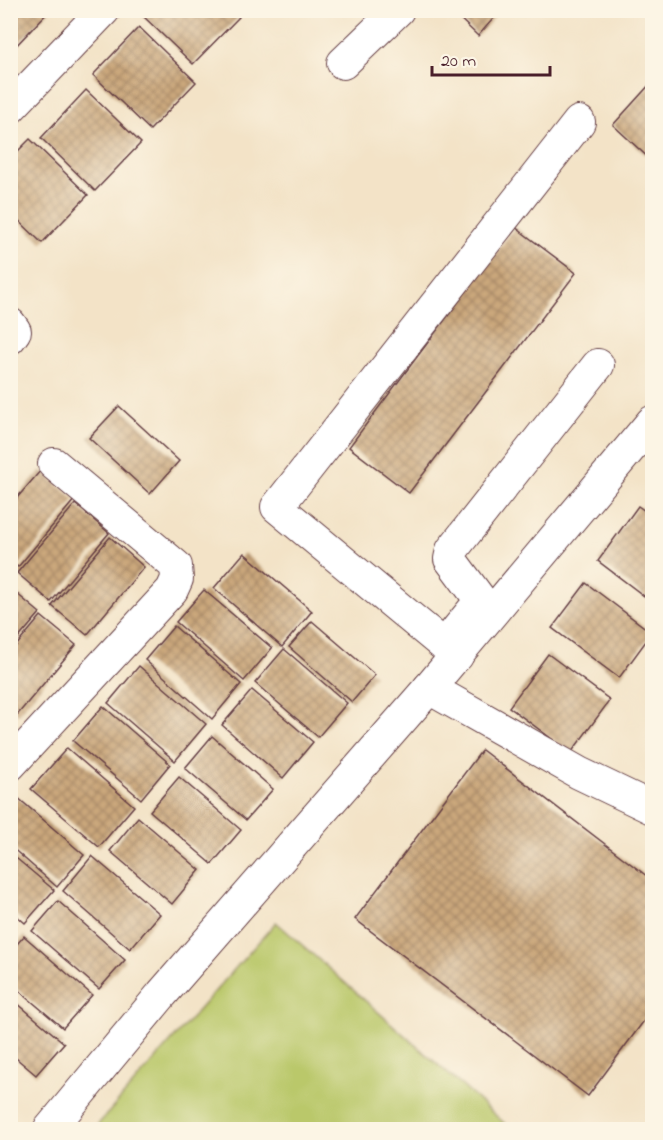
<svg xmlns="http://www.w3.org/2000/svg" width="663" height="1140" viewBox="0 0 663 1140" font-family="'Indie Flower',sans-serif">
  <defs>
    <pattern id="building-cross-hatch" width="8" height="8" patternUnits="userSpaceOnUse" patternTransform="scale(1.5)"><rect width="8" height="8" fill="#caa77c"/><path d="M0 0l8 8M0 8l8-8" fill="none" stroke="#a68766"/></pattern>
  </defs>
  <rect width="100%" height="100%" fill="#fcf5e5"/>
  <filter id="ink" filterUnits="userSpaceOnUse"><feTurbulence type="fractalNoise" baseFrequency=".0167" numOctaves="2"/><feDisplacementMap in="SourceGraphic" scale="12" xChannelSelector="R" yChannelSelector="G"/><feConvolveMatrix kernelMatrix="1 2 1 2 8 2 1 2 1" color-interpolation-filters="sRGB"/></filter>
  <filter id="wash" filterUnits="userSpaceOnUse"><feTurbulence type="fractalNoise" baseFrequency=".008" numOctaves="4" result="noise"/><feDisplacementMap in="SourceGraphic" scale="24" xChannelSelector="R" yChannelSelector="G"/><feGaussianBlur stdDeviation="1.35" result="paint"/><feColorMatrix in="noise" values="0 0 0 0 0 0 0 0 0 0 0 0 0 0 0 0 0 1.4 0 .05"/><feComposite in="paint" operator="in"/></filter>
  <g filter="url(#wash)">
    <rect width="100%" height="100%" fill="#f3e3c7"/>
    <path fill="#bac86a" stroke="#82744a" stroke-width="1.5" d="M276 922 511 1129H94Z"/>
    <g id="blocks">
      <g fill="url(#building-cross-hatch)">
        <path d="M10 10H50L10 52Z"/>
        <path d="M147 10H232L239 17 193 64 142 15Z"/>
        <path d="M451 10H501L478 36Z"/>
        <path d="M139 27 196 82 150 130 93 75Z"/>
        <path d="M652 82V161L613 125Z"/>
        <path d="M86 90 141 143 95 191 41 138Z"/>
        <path d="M30 139 88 195 42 243 10 212V159Z"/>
        <path d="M515 227 576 273 409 493 349 447Z"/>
        <path d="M119 406 179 461 150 494 89 438Z"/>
        <path d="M41 470 75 499 18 567 10 562V506Z"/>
        <path d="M75 504 109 533 51 602 17 573Z"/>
        <path d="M638 506 652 516V602L598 561Z"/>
        <path d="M110 537 144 567 87 635 52 606Z"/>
        <path d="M244 553 312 611 282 647 214 588Z"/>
        <path d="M586 583 652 633 619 678 552 628Z"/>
        <path d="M10 588 40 613 10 648Z"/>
        <path d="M204 590 272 648 244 681 176 622Z"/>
        <path d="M41 616 76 645 18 714 10 708V653Z"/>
        <path d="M312 621 375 675 352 702 289 647Z"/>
        <path d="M174 626 241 684 212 719 145 660Z"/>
        <path d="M284 649 347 703 318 737 255 683Z"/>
        <path d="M548 654 610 700 571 753 509 707Z"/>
        <path d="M139 666 206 724 175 761 108 703Z"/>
        <path d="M252 690 313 742 283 778 222 725Z"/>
        <path d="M103 706 170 764 141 799 73 741Z"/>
        <path d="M212 736 273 789 246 820 185 768Z"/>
        <path d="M67 748 134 806 99 847 31 789Z"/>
        <path d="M482 750 652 880V1010L588 1096 355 919Z"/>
        <path d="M179 777 241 830 212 864 150 811Z"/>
        <path d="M17 797 84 855 57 887 10 846V804Z"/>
        <path d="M138 817 200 870 172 904 110 851Z"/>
        <path d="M10 853 54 890 25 923 10 910Z"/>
        <path d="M92 856 160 914 130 949 63 891Z"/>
        <path d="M58 901 125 960 99 989 32 931Z"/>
        <path d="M24 936 92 995 63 1028 10 983V952Z"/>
        <path d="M10 997 64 1043 36 1075 10 1053Z"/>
      </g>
    </g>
  </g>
  <g filter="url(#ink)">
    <use href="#blocks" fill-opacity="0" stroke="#633c42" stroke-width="1.5"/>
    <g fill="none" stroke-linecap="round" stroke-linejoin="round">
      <g stroke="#633c42" stroke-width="34">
        <g id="street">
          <path d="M343 63 398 10"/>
          <path d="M10 108 104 10"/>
          <path d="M10 324 15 331 10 338"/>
          <path d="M456 631 478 604 479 598 450 559 452 550 598 365"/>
          <path d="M457 656 277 507 579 122"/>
          <path d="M429 688 579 773 652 808"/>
          <path d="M10 765 172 590 177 579 176 566 54 464"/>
          <path d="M49 1130 162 994 429 688 652 422"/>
        </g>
      </g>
      <use href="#street" stroke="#fff" stroke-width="32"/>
    </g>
  </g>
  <rect width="663" height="1140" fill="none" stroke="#fcf5e5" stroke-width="36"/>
  <path d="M432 66v9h118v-9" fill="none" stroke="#4a1f2b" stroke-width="3"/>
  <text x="441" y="66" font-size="18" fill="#4a1f2b" stroke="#fcf5e5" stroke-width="4.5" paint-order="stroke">20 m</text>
</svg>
